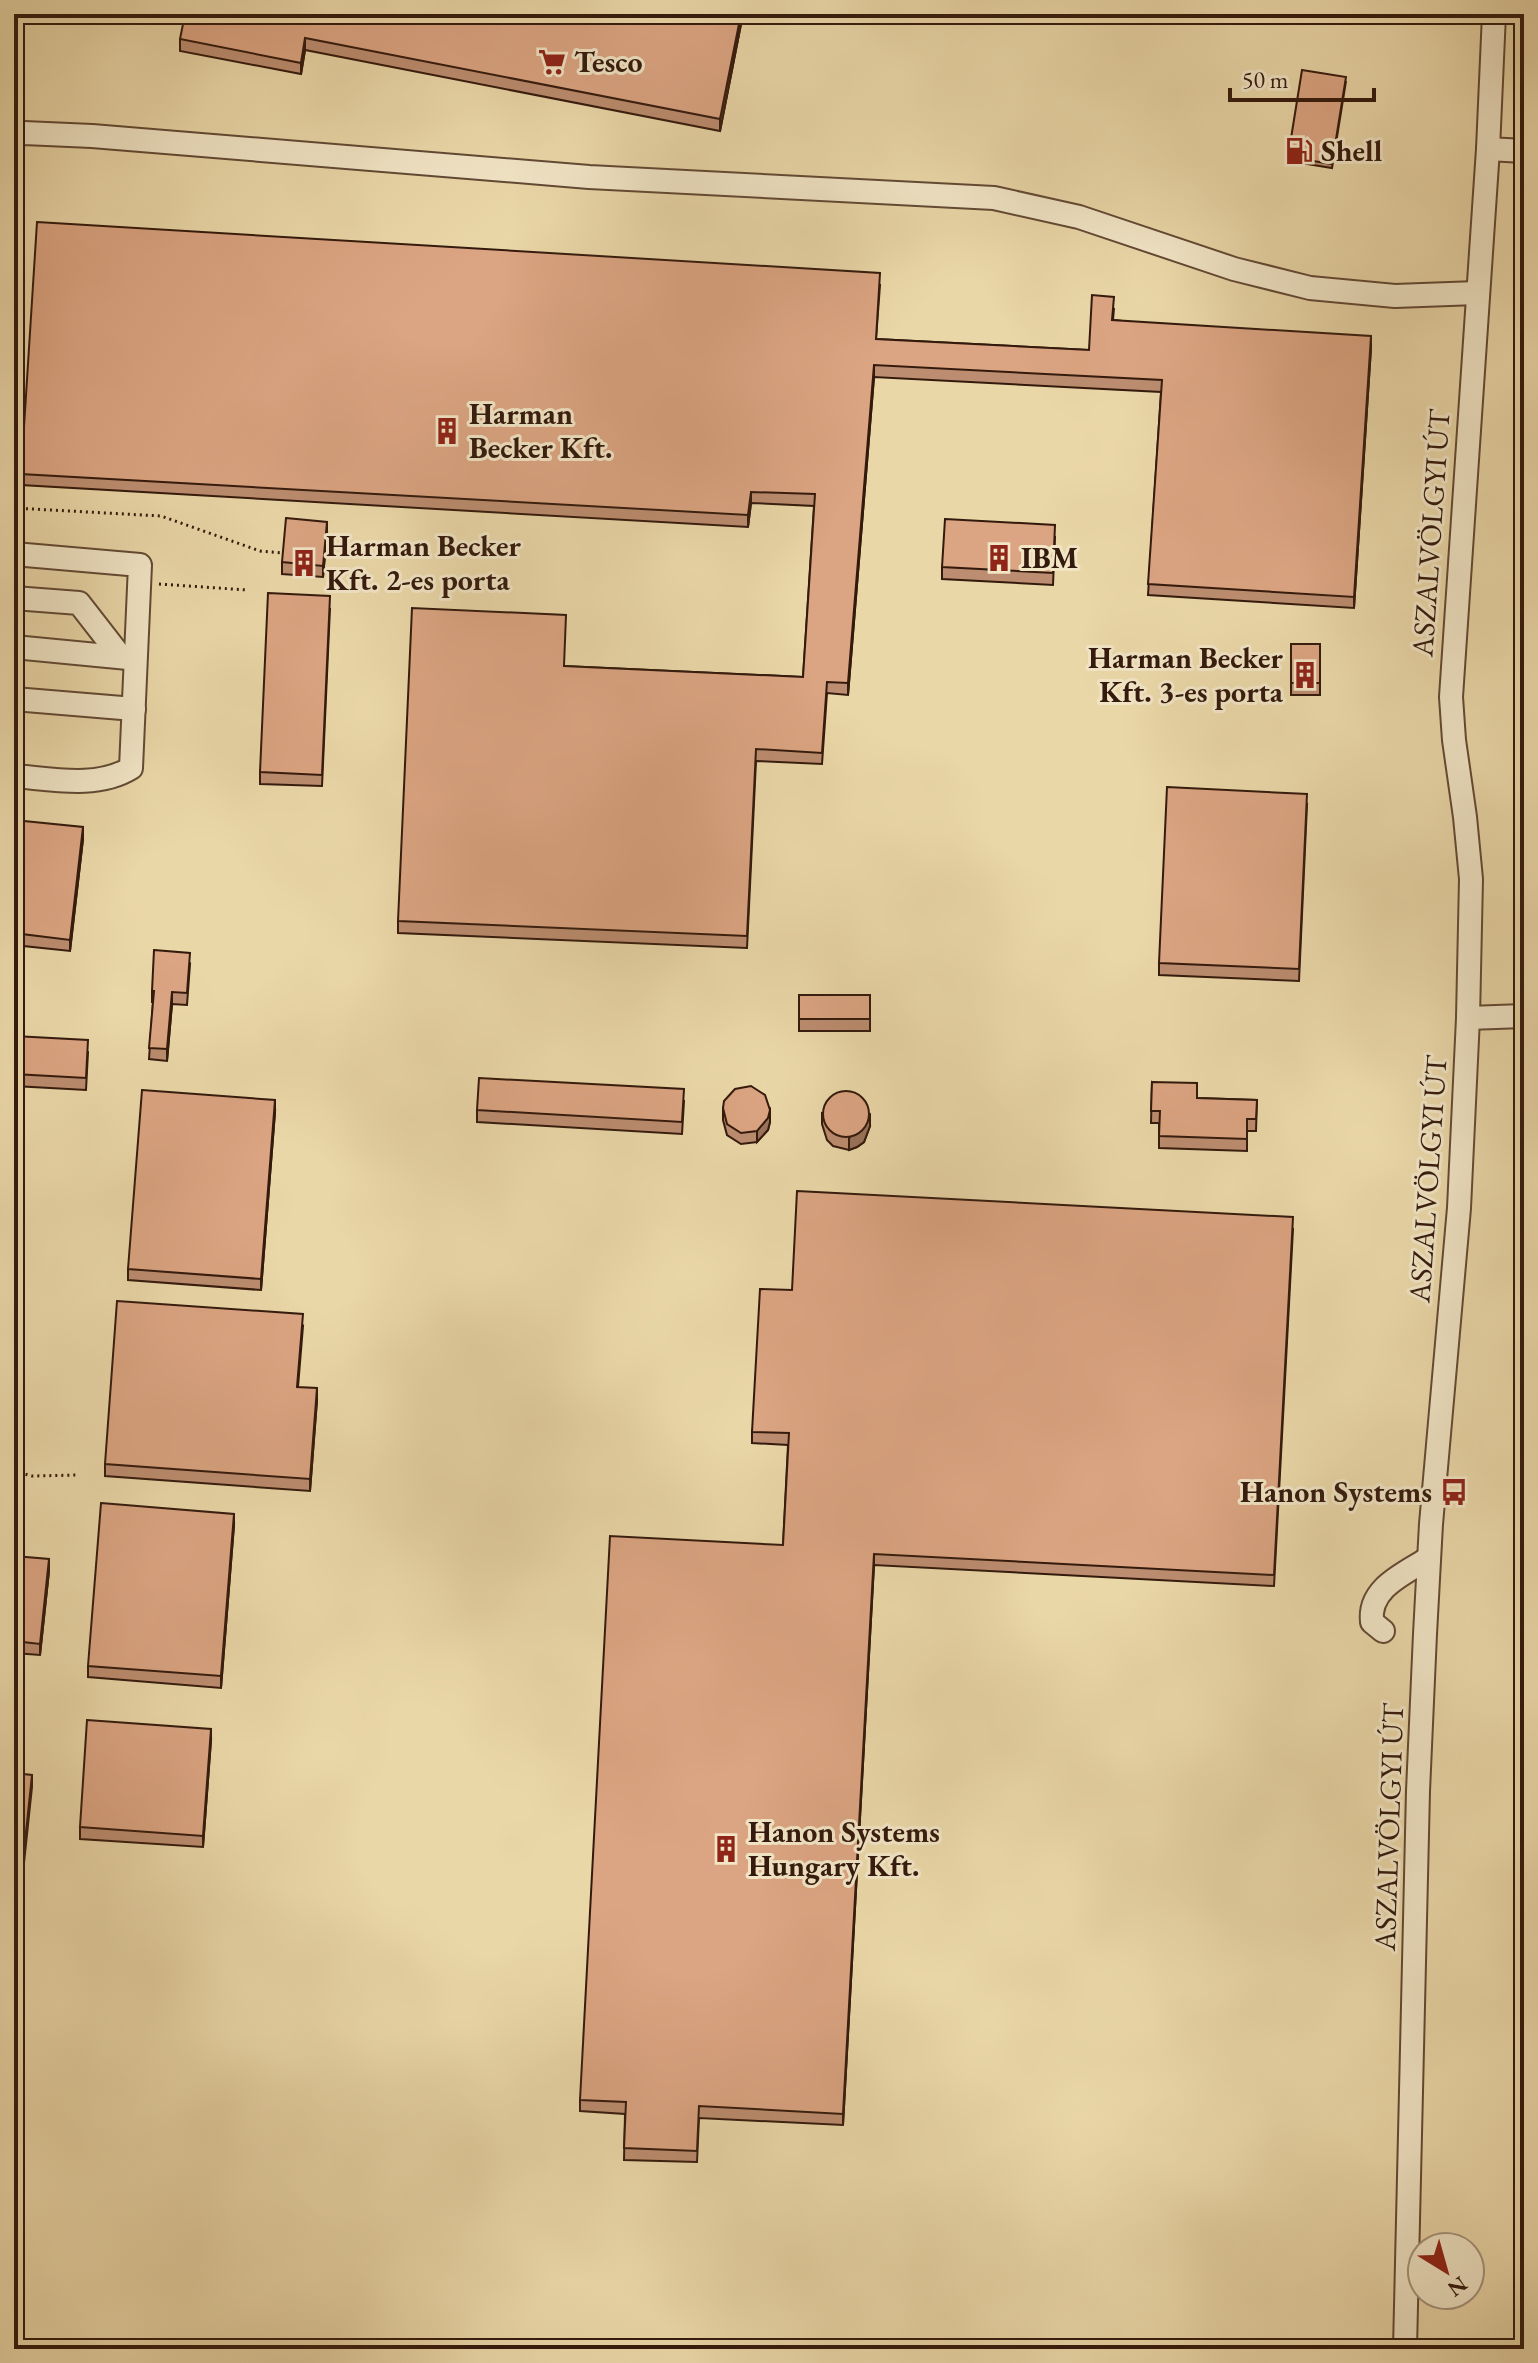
<svg xmlns="http://www.w3.org/2000/svg" width="1538" height="2363" viewBox="0 0 1538 2363" font-family="'EB Garamond',serif">
  <rect width="100%" height="100%" fill="#ead7a8"/>
  <filter id="stains"><feTurbulence type="fractalNoise" baseFrequency=".0025" numOctaves="4"/><feColorMatrix values="0 0 0 0 .2 0 0 0 0 .09 0 0 0 0 .02 0 0 0 .5 -.17"/></filter>
  <radialGradient id="worn" r=".72"><stop offset=".6" stop-color="#630" stop-opacity="0"/><stop offset="1" stop-color="#630" stop-opacity=".3"/></radialGradient>
  <g fill="none" stroke-linecap="round" stroke-linejoin="round">
    <g stroke="#624934" stroke-width="26">
      <g id="minor">
        <path d="M14 134 24 133 92 136 589 177 994 198 1079 217 1234 269 1310 288 1395 296 1477 293"/>
        <path d="M1488 149 1524 151"/>
        <path d="M14 554 140 565 131 768C97 789 52 779 14 776"/>
        <path d="M14 598 79 603 121 657"/>
        <path d="M14 647 128 658"/>
        <path d="M14 699 134 709"/>
        <path d="M1468 1018 1524 1016"/>
        <path d="M1383 1631 1372 1622C1368 1588 1404 1574 1429 1558"/>
        <path d="M1405 2349 1418 1791 1425 1634 1431 1524 1459 1208 1468 1018 1471 879 1465 817 1454 740 1451 697 1488 149 1494 14"/>
      </g>
    </g>
    <g stroke="#341a0d" stroke-width="3" stroke-dasharray="2 4" stroke-linecap="butt">
      <path d="M14 508 161 516 260 551 284 553"/>
      <path d="M159 584 247 590"/>
      <path d="M14 1471 32 1476 79 1475"/>
    </g>
    <use href="#minor" stroke="#f1e5c6" stroke-width="22"/>
  </g>
  <g fill="#bc8d70" stroke="#341a0d" stroke-width="2">
    <path d="M743 14 720 131 305 50 301 74 180 51V39Z"/>
    <path d="M1346 81 1332 168 1288 161V157Z"/>
    <path d="M880 285 876 339 1089 350 1114 308 1113 320 1371 348 1354 608 1148 595 1161 392 874 377 848 695 827 693 822 764 756 761 747 948 398 933V921L564 666 803 677 814 506 751 503 748 527 21 485V474Z"/>
    <path d="M327 533 323 577 282 574V562Z"/>
    <path d="M1055 537 1053 585 942 579V567Z"/>
    <path d="M330 608 322 786 260 784V772Z"/>
    <rect x="1291" y="644" width="29" height="51"/>
    <path d="M1307 805 1299 981 1159 975V963Z"/>
    <path d="M14 820 83 839 70 951 14 945Z"/>
    <path d="M190 964 187 1005 172 1004 167 1061 149 1059 153 1002H152V991Z"/>
    <rect x="799" y="995" width="71" height="36"/>
    <path d="M14 1036 88 1052 86 1090 14 1086Z"/>
    <path d="M1152 1082 1197 1098 1257 1100 1256 1131H1247V1151L1159 1148V1123H1151Z"/>
    <path d="M684 1101 682 1134 477 1122V1110Z"/>
    <path d="M723 1108 770 1122 768 1130 757 1142 741 1144 727 1135 723 1120Z"/>
    <path d="M275 1112 261 1290 128 1280V1269Z"/>
    <path d="M822 1113 870 1126 864 1142 857 1147 849 1150 833 1146 827 1140 822 1124Z"/>
    <path d="M1293 1229 1274 1586 874 1565 843 2125 699 2118 697 2162 624 2160 625 2114 580 2111V2100L783 1545 788 1445 752 1443V1432L792 1290Z"/>
    <path d="M303 1326 298 1387 317 1400 310 1491 105 1476V1464Z"/>
    <path d="M234 1525 221 1688 88 1677V1666Z"/>
    <path d="M14 1556 49 1571 40 1655 14 1653Z"/>
    <path d="M211 1740 203 1847 80 1839V1827Z"/>
  </g>
  <g fill="#99735b" stroke="#341a0d" stroke-width="2">
    <path d="M741 14H743L720 131V119Z"/>
    <path d="M305 38V50L301 74V63Z"/>
    <path d="M1371 336V348L1354 608V597Z"/>
    <path d="M874 365V377L848 695V683Z"/>
    <path d="M751 492V503L748 527V515Z"/>
    <path d="M327 522V533L323 577V566Z"/>
    <path d="M83 827V839L70 951V940Z"/>
    <path d="M172 992V1004L167 1061V1049Z"/>
    <path d="M275 1100V1112L261 1290V1279Z"/>
    <path d="M770 1110V1122L768 1130 757 1142V1131Z"/>
    <path d="M870 1115V1126L864 1142 857 1147 849 1150V1138Z"/>
    <path d="M317 1388V1400L310 1491V1479Z"/>
    <path d="M234 1514V1525L221 1688V1676Z"/>
    <path d="M874 1554V1565L843 2125V2114Z"/>
    <path d="M49 1559V1571L40 1655V1644Z"/>
    <path d="M211 1729V1740L203 1847V1836Z"/>
    <path d="M32 1775V1787L14 1958V1946Z"/>
  </g>
  <g fill="#dba482" stroke="#341a0d" stroke-width="2">
    <path d="M185 14H741L720 119 305 38 301 63 180 39Z"/>
    <path d="M1302 70 1346 77 1332 164 1288 157Z"/>
    <path d="M37 222 880 273 876 339 1089 350 1092 295 1114 297 1112 320 1371 336 1354 597 1148 584 1162 380 874 365 848 683 827 682 822 753 756 749 747 936 398 921 412 608 566 615 564 666 803 677 815 494 751 492 748 515 21 474Z"/>
    <path d="M286 518 327 522 323 566 282 562Z"/>
    <path d="M945 519 1055 525 1053 573 942 567Z"/>
    <path d="M268 593 330 596 322 775 260 772Z"/>
    <rect x="1291" y="644" width="29" height="39"/>
    <path d="M1167 787 1307 794 1299 969 1159 963Z"/>
    <path d="M14 820 83 827 70 940 14 933Z"/>
    <path d="M154 950 190 953 187 993 172 992 167 1049 149 1048 154 991H152Z"/>
    <rect x="799" y="995" width="71" height="24"/>
    <path d="M14 1036 88 1040 86 1078 14 1074Z"/>
    <path d="M479 1078 684 1089 682 1122 477 1110Z"/>
    <path d="M1152 1082 1197 1083V1098L1257 1100 1256 1119H1247V1139L1159 1136 1160 1111H1151Z"/>
    <path d="M751 1086 765 1095 770 1110 768 1118 757 1131 741 1133 727 1124 723 1108 724 1101 735 1089Z"/>
    <path d="M142 1090 275 1100 261 1279 128 1269Z"/>
    <circle cx="846" cy="1114" r="23"/>
    <path d="M797 1191 1293 1217 1274 1575 874 1554 843 2114 699 2106 697 2151 624 2148 626 2102 580 2100 610 1536 783 1545 789 1433 752 1432 760 1289 792 1290Z"/>
    <path d="M117 1301 303 1314 297 1387 317 1388 310 1479 105 1464Z"/>
    <path d="M101 1503 234 1514 221 1676 88 1666Z"/>
    <path d="M14 1556 49 1559 40 1644 14 1641Z"/>
    <path d="M87 1720 211 1729 203 1836 80 1827Z"/>
    <path d="M14 1773 32 1775 14 1946Z"/>
  </g>
  <defs>
    <g id="supermarket-bare" transform="scale(2.16)"><path d="M-6-5.5h2.5l.6 2H6L4.5 2H-2.5L-4.4-4H-6ZM-1.5 3.2a1.3 1.3 0 1 0 .1 0ZM3 3.2a1.3 1.3 0 1 0 .1 0Z" fill="#8f2418" stroke="#f1e5c6" stroke-width="2.5" paint-order="stroke"/></g>
    <g id="fuel-bare" transform="scale(2.16)"><path d="M-5.5-6h7V0h2V4h1.3V-2.5L3-4.5l.8-.8L6-3V5H2.5V1h-1V6h-7ZM-4.2-4.7v3.2H.2V-4.7Z" fill="#8f2418" stroke="#f1e5c6" stroke-width="2.5" paint-order="stroke"/></g>
    <g id="building-bare" transform="scale(2.16)"><path d="M-4-6H4V6H1V3H-1V6H-4ZM-2.5-4.3h1.7v1.8h-1.7ZM.8-4.3h1.7v1.8H.8ZM-2.5-1h1.7V.8h-1.7ZM.8-1h1.7V.8H.8Z" fill="#8f2418" stroke="#f1e5c6" stroke-width="2.5" paint-order="stroke"/></g>
    <g id="bus-bare" transform="scale(2.16)"><path d="M-5-6H5V4H4V6H2V4H-2V6H-4V4H-5ZM-3.5-4V0h7V-4ZM-3.5 1.2v1.5H-2V1.2ZM2 1.2v1.5H3.5V1.2Z" fill="#8f2418" stroke="#f1e5c6" stroke-width="2.5" paint-order="stroke"/></g>
  </defs>
  <g fill-rule="evenodd">
    <use href="#supermarket-bare" x="552" y="62"/>
    <use href="#fuel-bare" x="1299" y="151"/>
    <use href="#building-bare" x="447" y="431"/>
    <use href="#building-bare" x="999" y="558"/>
    <use href="#building-bare" x="304" y="563"/>
    <use href="#building-bare" x="1305" y="675"/>
    <use href="#bus-bare" x="1454" y="1492"/>
    <use href="#building-bare" x="726" y="1849"/>
  </g>
  <g text-anchor="middle" stroke-width="6" stroke-linejoin="round" paint-order="stroke">
    <g font-size="30" font-weight="bold" fill="#341a0d" stroke="#f1e5c6" text-anchor="start">
      <text x="574" y="72">Tesco</text>
      <text x="1321" y="161">Shell</text>
      <text x="469" y="424">Harman<tspan x="469" dy="34">Becker Kft.</tspan></text>
      <text x="326" y="556">Harman Becker<tspan x="326" dy="34">Kft. 2-es porta</tspan></text>
      <text x="1021" y="568">IBM</text>
      <text x="1283" y="668" text-anchor="end">Harman Becker<tspan x="1283" dy="34">Kft. 3-es porta</tspan></text>
      <text x="1432" y="1502" text-anchor="end">Hanon Systems</text>
      <text x="748" y="1842">Hanon Systems<tspan x="748" dy="34">Hungary Kft.</tspan></text>
    </g>
    <g font-size="30" fill="#341a0d" stroke="#f1e5c6">
      <text transform="translate(1431 533) rotate(-86)" y="10">ASZALVÖLGYI ÚT</text>
      <text transform="translate(1428 1179) rotate(-86)" y="10">ASZALVÖLGYI ÚT</text>
      <text transform="translate(1389 1827) rotate(-88)" y="10">ASZALVÖLGYI ÚT</text>
    </g>
  </g>
  <rect width="1538" height="2363" fill="none" stroke="#ead7a8" stroke-width="48"/>
  <rect x="16" y="16" width="1506" height="2331" fill="none" stroke="#341a0d" stroke-width="4"/>
  <rect x="24" y="24" width="1490" height="2315" fill="none" stroke="#341a0d" stroke-width="2"/>
  <g transform="translate(1446 2271) rotate(143)"><circle r="38" fill="#f1e5c6" stroke="#a5947c" stroke-width="2"/>
  <path d="M0-6L14 30L0 20L-14 30Z" fill="#8f2418"/>
  <text y="-12" font-size="22" font-weight="bold" text-anchor="middle" fill="#341a0d">N</text>
  </g>
  <path d="M1230 88v12h144v-12" fill="none" stroke="#341a0d" stroke-width="4"/>
  <text x="1242" y="88" font-size="24" fill="#341a0d" stroke="#f1e5c6" stroke-width="6" paint-order="stroke">50 m</text>
  <rect width="100%" height="100%" filter="url(#stains)"/>
  <rect width="100%" height="100%" fill="url(#worn)"/>
</svg>
